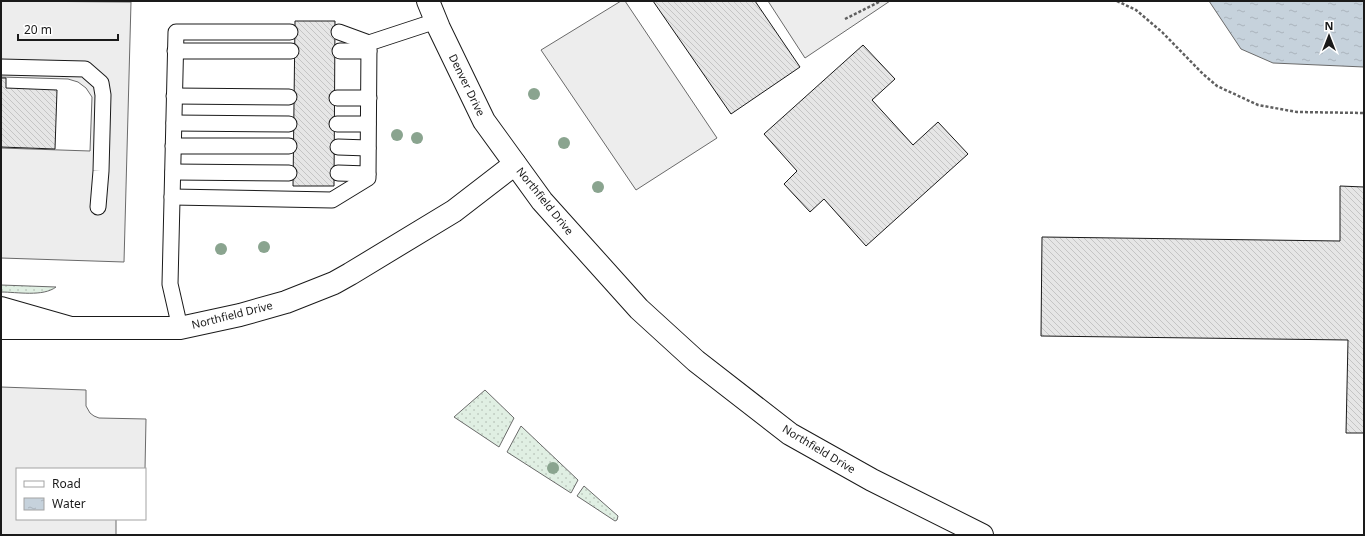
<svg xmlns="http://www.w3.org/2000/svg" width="1365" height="536" viewBox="0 0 1365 536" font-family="'Noto Sans',sans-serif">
  <defs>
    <pattern id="grass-dots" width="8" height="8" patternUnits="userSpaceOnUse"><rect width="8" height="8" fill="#e0efe3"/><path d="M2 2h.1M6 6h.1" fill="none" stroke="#c0ccc2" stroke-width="1.8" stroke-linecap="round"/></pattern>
    <pattern id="water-ripples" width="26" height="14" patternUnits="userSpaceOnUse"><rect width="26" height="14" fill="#c6d2dc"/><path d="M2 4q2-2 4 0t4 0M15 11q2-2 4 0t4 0" fill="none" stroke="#aab4bc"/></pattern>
    <pattern id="building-back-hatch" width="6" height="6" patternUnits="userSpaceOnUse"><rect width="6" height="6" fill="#e6e6e6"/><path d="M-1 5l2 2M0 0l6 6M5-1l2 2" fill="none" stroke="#c5c5c5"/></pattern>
  </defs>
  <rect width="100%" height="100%" fill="#fff"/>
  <g fill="url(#grass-dots)" stroke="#6a6a6a">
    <path d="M1 285 56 287C43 297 17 292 1 292Z"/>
    <path d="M485 390 514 418 499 447 454 417Z"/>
    <path d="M521 426 578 480 571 493 507 452Z"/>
    <path d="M584 486 618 516 617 520 615 521 577 496Z"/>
  </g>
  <g fill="#ededed" stroke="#6a6a6a">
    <path d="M1 1 131 2 124 262 1 258V148L90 151 92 97 86 88 78 82 68 79 1 77Z"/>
    <path d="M621 1H625L717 138 636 190 541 50Z"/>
    <path d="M768 1H890L805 58Z"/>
    <path d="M1 387 86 390V406L90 413 94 416 99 418 146 419 145 469H17V519H116V535H1Z"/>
  </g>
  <path fill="url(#water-ripples)" stroke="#6a6a6a" d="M1209 1H1364V67L1273 63 1241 49Z"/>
  <g fill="url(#building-back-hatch)" stroke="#1a1a1a">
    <path d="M653 1H755L800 67 731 114Z"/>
    <path d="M295 21H335L334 186H293Z"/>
    <path d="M863 45 895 79 872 100 913 145 938 122 968 154 866 246 824 199 810 212 784 184 797 171 764 134Z"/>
    <path d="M1 78H6V88L57 90 55 149 1 147Z"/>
    <path d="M1340 186 1364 187V433H1346L1348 340 1041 336 1042 237 1340 241Z"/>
  </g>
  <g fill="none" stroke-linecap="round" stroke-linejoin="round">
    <g stroke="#1a1a1a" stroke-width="17">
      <g id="lane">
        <path d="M339 32 369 43"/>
        <path d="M175 51H291"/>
        <path d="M340 51H369"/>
        <path d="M1 67 85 69 101 83 103 95 101 171 98 207"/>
        <path d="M174 96 289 97"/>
        <path d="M337 98H369"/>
        <path d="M174 123 289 124"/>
        <path d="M337 124H368"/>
        <path d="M173 146H289"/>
        <path d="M338 147 368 148"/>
        <path d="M173 172 289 173"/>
        <path d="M338 173 368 174"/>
        <path d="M172 197 332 200 368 178 369 43 436 21"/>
        <path d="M180 328 170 284 176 32H290"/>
      </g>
    </g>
    <g stroke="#1a1a1a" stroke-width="24">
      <g id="street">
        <path d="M428 1 439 28 484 121 542 201 639 309 696 361 790 434 872 480 982 535"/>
        <path d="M1 328H180L240 315 286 302 334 283 350 274 454 211 515 164"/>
      </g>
    </g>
    <g stroke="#1a1a1a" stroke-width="24">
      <path id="secondary" d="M1 308 71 328"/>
    </g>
    <g stroke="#5f5f5f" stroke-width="2.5" stroke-dasharray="3 2" stroke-linecap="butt">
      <path d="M1117 1 1136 10 1162 32 1203 74 1217 86 1258 105 1297 112 1364 113"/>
      <path d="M845 19 881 1"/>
    </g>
    <use href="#lane" stroke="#fff" stroke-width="15"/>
    <use href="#street" stroke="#fff" stroke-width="22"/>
    <use href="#secondary" stroke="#fff" stroke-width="22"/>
  </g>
  <g fill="#8aa48f">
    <circle cx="534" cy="94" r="6"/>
    <circle cx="397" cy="135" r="6"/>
    <circle cx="417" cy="138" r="6"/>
    <circle cx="564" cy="143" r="6"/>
    <circle cx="598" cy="187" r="6"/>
    <circle cx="264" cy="247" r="6"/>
    <circle cx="221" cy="249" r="6"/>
    <circle cx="553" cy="468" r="6"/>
  </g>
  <g text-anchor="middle" stroke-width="3" stroke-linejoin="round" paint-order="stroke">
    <g font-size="11" fill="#1a1a1a" stroke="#fff">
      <text transform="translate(467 85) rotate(64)" y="4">Denver Drive</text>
      <text transform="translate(545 201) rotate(51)" y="4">Northfield Drive</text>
      <text transform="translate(232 315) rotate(-14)" y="4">Northfield Drive</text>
      <text transform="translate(819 449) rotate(31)" y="4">Northfield Drive</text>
    </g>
  </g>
  <rect width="1365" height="536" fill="none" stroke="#1a1a1a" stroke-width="4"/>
  <rect x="16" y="468" width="130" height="52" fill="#ffffff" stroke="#a3a3a3"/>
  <rect x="24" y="481" width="20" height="6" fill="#ffffff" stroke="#a3a3a3"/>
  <text x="52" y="488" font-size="12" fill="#1a1a1a">Road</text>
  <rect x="24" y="498" width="20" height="12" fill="url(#water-ripples)" stroke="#a3a3a3"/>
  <text x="52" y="508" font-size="12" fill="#1a1a1a">Water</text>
  <g transform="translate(1329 36)" stroke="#ffffff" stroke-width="3" paint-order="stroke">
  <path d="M0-3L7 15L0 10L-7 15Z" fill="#1a1a1a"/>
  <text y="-6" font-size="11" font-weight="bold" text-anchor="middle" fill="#1a1a1a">N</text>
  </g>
  <path d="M18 34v6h100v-6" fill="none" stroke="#1a1a1a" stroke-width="2"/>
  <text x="24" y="34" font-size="12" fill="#1a1a1a" stroke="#ffffff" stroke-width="3" paint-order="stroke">20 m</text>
</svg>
